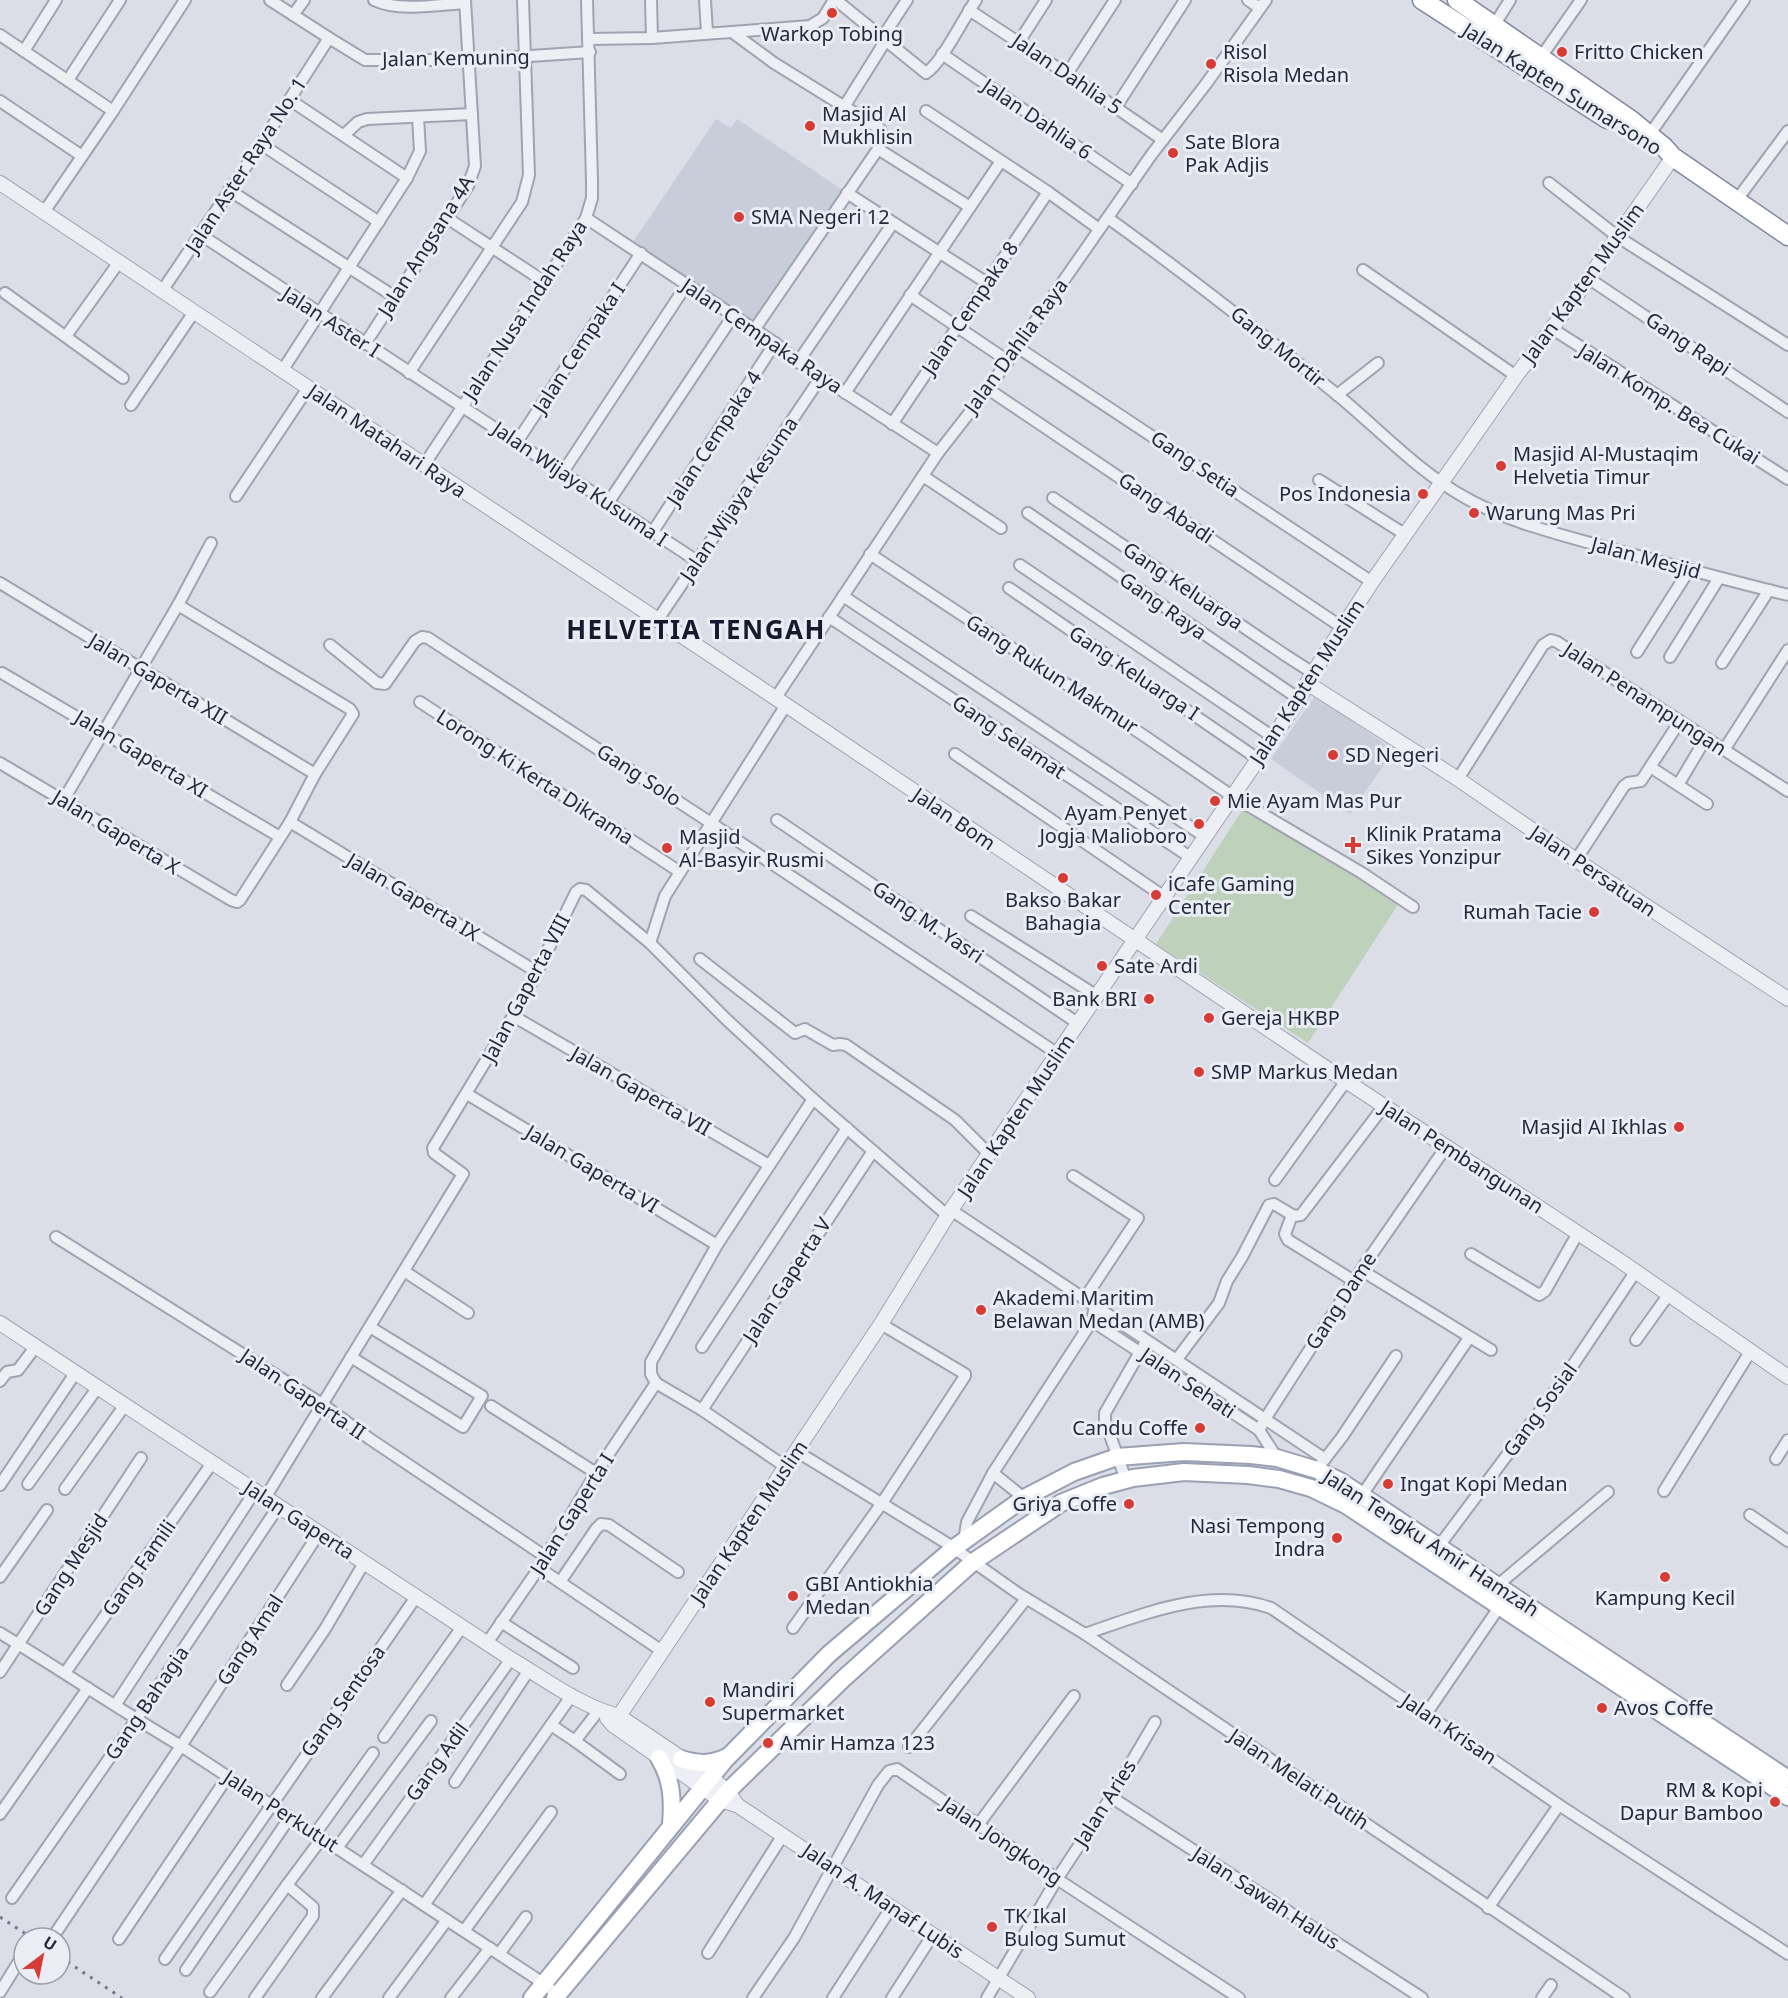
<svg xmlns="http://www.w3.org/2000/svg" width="1788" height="1998" viewBox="0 0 1788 1998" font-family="'Noto Sans',sans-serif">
  <rect width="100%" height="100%" fill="#dbdde7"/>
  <g fill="#c9ccd9">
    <path d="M716 119 731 128 737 119 844 191 753 326 633 242Z"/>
    <path d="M1315 696 1394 750 1350 814 1271 759Z"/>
  </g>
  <path fill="#bdd1bb" d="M1248 801 1401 900 1308 1043 1156 944Z"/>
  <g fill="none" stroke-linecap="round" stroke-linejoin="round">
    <g stroke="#a0a3b1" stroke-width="14">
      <g id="minor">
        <path d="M270 0 329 38 365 60H470L590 52"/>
        <path d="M374 0C398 12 438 5 465 3"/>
        <path d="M651 0 652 38"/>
        <path d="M705 0 707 32"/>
        <path d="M836 0 926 73C942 63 964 17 976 0"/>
        <path d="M1248 0 1260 8"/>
        <path d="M969 10 1067 74 1163 140"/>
        <path d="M293 15 304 0"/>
        <path d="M1495 24 1510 0"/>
        <path d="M732 32 774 63 874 125 880 129 883 137 878 149 754 330"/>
        <path d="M0 35 113 111"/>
        <path d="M882 38 907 0"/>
        <path d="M589 39 652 38 810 26 823 18 834 0"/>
        <path d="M1019 42 1046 0"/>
        <path d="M24 51 56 0"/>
        <path d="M942 54 1132 184"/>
        <path d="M1541 57 1581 0"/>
        <path d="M1067 74 1115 0"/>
        <path d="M68 80 120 0"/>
        <path d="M290 100 407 178"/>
        <path d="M0 101 82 156"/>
        <path d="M844 107 886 40"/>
        <path d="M1116 107 1185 0"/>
        <path d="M926 111 1048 192 1099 229"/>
        <path d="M1650 134 1744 0"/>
        <path d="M344 135 358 122 367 119 472 114"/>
        <path d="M261 144 379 222"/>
        <path d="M878 149 970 207"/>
        <path d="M1549 183 1618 237 1788 345"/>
        <path d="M229 190 395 297"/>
        <path d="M847 193 987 283"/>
        <path d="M1736 201 1788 131"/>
        <path d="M44 212 113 111 185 0"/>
        <path d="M447 218 545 282"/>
        <path d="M586 218 775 343 798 362 938 453"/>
        <path d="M1108 218C1186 274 1261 333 1335 393 1378 428 1418 472 1466 498 1510 523 1559 534 1608 548 1668 564 1727 580 1788 595"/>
        <path d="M201 235 697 561"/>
        <path d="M1363 270 1516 376"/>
        <path d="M1588 278 1788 412"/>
        <path d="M162 291 261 144 329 38"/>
        <path d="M5 293 123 378"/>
        <path d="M910 295 1008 361"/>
        <path d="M1551 328 1788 479"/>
        <path d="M66 336 119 262"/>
        <path d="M365 344 468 186 475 166 465 0"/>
        <path d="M1017 347 1372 582"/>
        <path d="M798 362 893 223"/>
        <path d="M282 371 407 178 420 151 418 117"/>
        <path d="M409 373 522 202 529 175 523 0"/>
        <path d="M988 389 1343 628"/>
        <path d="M845 393 1001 161"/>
        <path d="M1337 395 1378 363"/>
        <path d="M131 405 194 312"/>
        <path d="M892 424 1048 192"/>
        <path d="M517 442 641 253"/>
        <path d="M424 465 545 282 586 218 592 198V181L587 0"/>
        <path d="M563 472 687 284"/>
        <path d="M923 476 1001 528"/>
        <path d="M1319 480 1406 535"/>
        <path d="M236 496 308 388"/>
        <path d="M1053 498 1285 655 1313 673"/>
        <path d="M608 503 733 316"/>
        <path d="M1028 513 1299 699"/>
        <path d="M652 533 775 343"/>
        <path d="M870 554 1140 733 1232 796 1362 873 1413 907"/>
        <path d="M1020 565 1273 737"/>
        <path d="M0 583 315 774"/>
        <path d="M1009 588 1258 759"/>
        <path d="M843 596 1204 836"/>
        <path d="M829 617 1190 857"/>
        <path d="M657 621 821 377"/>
        <path d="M330 645 377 683 385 684 415 641 422 637 428 638 711 823 1058 1054"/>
        <path d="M1637 652 1689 570"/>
        <path d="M1670 657 1719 578"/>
        <path d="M1722 663 1769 590"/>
        <path d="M2 673 280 837"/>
        <path d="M775 699 938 453 988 389 1152 154 1206 84 1266 0"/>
        <path d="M420 702 680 872"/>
        <path d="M1724 750 1788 650"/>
        <path d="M955 754 1163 896"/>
        <path d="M0 763 231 900 237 902 240 900 290 822 315 774 353 714 350 709 178 605"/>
        <path d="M1655 770 1707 804"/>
        <path d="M1458 779 1543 645 1551 640 1557 642 1788 791"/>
        <path d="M1678 785 1706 738"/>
        <path d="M63 801 178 605 211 543"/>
        <path d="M777 820 1079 1024"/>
        <path d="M290 822 537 972"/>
        <path d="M1576 860 1624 786 1628 783 1641 781 1680 721"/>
        <path d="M971 916 1097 996"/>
        <path d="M650 943 665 896 786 705"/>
        <path d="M700 959 795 1033 805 1029 833 1045 840 1044 846 1045 955 1120 989 1154"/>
        <path d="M513 1016 769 1165"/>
        <path d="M467 1094 717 1245"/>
        <path d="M1073 1176 1138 1218 1085 1298"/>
        <path d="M1275 1180 1346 1081"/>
        <path d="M951 1210 1325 1459"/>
        <path d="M1292 1215 1285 1234 1288 1240 1354 1281"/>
        <path d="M56 1237 322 1404 370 1439 546 1557"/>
        <path d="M1471 1254 1539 1295 1545 1291 1578 1233"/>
        <path d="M1361 1270 1491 1350"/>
        <path d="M404 1271 468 1313"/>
        <path d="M1092 1321 1259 1430"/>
        <path d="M1636 1340 1669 1294"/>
        <path d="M702 1347 847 1128"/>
        <path d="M351 1357 463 1427 482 1396 370 1327"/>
        <path d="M1177 1359 1219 1303 1227 1281 1242 1257 1269 1205 1274 1204 1294 1216 1301 1215 1384 1106"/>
        <path d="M0 1381 7 1372 18 1370 36 1346"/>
        <path d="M491 1406 596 1473"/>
        <path d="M702 1410 873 1151"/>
        <path d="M796 1451 948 1544 1019 1594 1085 1634 1624 1998"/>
        <path d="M1277 1458 1259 1430 1265 1419 1361 1270 1446 1147"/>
        <path d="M1776 1459 1788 1440"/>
        <path d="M1321 1464 1342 1437 1396 1356"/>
        <path d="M786 1467 702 1410 656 1383 651 1374V1362L717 1245 813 1099"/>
        <path d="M993 1473 1024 1498"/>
        <path d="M1126 1480 1105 1421V1413L1144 1345"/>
        <path d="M28 1484 98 1387"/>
        <path d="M0 1485 76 1372"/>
        <path d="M65 1489 125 1405"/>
        <path d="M1664 1491 1750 1352"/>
        <path d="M1362 1495 1469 1338"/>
        <path d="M265 1498 463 1174 434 1153 433 1148 513 1016 537 972 576 892 580 889 586 890 650 943 727 1020 813 1099 948 1216"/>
        <path d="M1750 1515 1788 1541"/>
        <path d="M964 1541 967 1522 993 1473 1092 1321 1095 1306"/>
        <path d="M1439 1546 1561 1383 1636 1271"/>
        <path d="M539 1568 662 1651"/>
        <path d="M0 1577 47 1510"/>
        <path d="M560 1582 596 1529 601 1524 609 1525 678 1572"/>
        <path d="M1498 1585 1608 1492"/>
        <path d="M501 1622 573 1668"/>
        <path d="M793 1628 882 1503 965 1376V1374L881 1324"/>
        <path d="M0 1633C61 1670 120 1710 181 1746L543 1983 558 1995"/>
        <path d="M1085 1634C1144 1614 1209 1586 1271 1608L1559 1805 1788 1954"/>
        <path d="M487 1643 539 1568 596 1473 656 1383"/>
        <path d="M0 1672 141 1458"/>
        <path d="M65 1673 212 1463"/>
        <path d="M287 1685 325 1629 364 1563"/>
        <path d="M116 1704 255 1491"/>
        <path d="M1426 1714 1502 1603"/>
        <path d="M551 1725 575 1741 599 1710"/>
        <path d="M384 1737 462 1627"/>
        <path d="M575 1741 620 1774"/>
        <path d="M909 1747 1026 1599"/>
        <path d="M455 1782 529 1670"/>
        <path d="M1111 1797 1422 1998"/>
        <path d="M0 1814 88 1688"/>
        <path d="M978 1825 1074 1696"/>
        <path d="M315 1834 373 1753"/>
        <path d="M337 1848 431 1721"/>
        <path d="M363 1865 511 1659"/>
        <path d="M12 1898 136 1720 278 1507"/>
        <path d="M424 1905 572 1695"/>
        <path d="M1488 1908 1559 1805"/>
        <path d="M57 1931 181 1746 319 1533"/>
        <path d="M464 1931 551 1812"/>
        <path d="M119 1939 228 1776"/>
        <path d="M708 1953 783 1835"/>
        <path d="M499 1954 526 1917"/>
        <path d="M165 1959 416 1597"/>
        <path d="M186 1970 290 1817"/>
        <path d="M0 1992 18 1963"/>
        <path d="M210 1992 287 1885"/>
        <path d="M255 1998 313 1916V1907L287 1885 322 1838"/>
        <path d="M322 1998 402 1890"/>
        <path d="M389 1998 447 1920"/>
        <path d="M451 1998 490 1948"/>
        <path d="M753 1998 794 1938 878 1785 889 1771 897 1769 1057 1879 1239 1998"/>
        <path d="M833 1998 891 1908"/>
        <path d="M892 1998 932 1936"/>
        <path d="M987 1998 1057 1879 1111 1797 1155 1722"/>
        <path d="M1542 1998 1551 1985"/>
      </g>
    </g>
    <g stroke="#a0a3b1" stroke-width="16">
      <g id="tertiary">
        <path d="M0 183 786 705 1320 1064 1619 1260 1788 1377"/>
        <path d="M1307 683 1458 779 1576 860 1788 999"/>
        <path d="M0 1323 511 1659C545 1679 580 1706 619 1716L711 1778 728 1791 737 1805"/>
        <path d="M607 1718 613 1725 720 1800 737 1805 1028 1998"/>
        <path d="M613 1725 881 1324 951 1210 989 1154 1299 699 1313 673 1372 582 1516 376 1574 299 1673 157"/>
      </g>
    </g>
    <g stroke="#9a9fb3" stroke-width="20">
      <g id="primary">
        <path d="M659 1758C672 1779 673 1800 671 1824"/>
        <path d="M681 1759C698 1764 710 1765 727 1757"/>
        <path d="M532 1998 725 1760 829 1654 954 1548 1024 1498 1074 1472 1117 1457 1184 1452 1251 1455 1277 1458 1317 1470 1340 1481 1788 1779"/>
        <path d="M555 1998 728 1791 843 1679 973 1562 1061 1503 1103 1486 1133 1478 1184 1472 1248 1475 1279 1479 1311 1488 1346 1505 1788 1797"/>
      </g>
    </g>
    <g stroke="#81879e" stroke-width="21">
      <g id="trunk">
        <path d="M1422 0 1607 119"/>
        <path d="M1457 0 1631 120 1664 147 1673 157 1788 236"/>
      </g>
    </g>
    <use href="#minor" stroke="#eeeff5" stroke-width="10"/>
    <use href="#tertiary" stroke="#eeeff5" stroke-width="14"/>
    <use href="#primary" stroke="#fff" stroke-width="16"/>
    <use href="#trunk" stroke="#fff" stroke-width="18"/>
    <g stroke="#747991" stroke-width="3" stroke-dasharray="3 6" stroke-linecap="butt">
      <path d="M0 1917 32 1938"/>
      <path d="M60 1957 122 1998"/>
    </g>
  </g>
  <g fill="#d73b35" stroke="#eaedf4" stroke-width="2">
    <circle cx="832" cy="13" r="6"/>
    <circle cx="1562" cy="52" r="6"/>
    <circle cx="1211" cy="64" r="6"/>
    <circle cx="810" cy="126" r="6"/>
    <circle cx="1173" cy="153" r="6"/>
    <circle cx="739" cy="217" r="6"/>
    <circle cx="1501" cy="466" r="6"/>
    <circle cx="1423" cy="494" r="6"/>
    <circle cx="1474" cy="513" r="6"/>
    <circle cx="1333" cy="755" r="6"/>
    <circle cx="1215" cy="801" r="6"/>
    <circle cx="1199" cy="824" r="6"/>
    <path d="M1350 836h6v6h6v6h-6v6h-6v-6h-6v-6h6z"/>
    <circle cx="667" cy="848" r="6"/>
    <circle cx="1063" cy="878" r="6"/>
    <circle cx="1156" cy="895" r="6"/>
    <circle cx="1594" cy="912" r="6"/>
    <circle cx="1102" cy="966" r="6"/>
    <circle cx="1149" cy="999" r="6"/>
    <circle cx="1209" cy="1018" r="6"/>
    <circle cx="1199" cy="1072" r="6"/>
    <circle cx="1679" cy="1127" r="6"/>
    <circle cx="981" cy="1310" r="6"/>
    <circle cx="1200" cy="1428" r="6"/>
    <circle cx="1388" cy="1484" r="6"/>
    <circle cx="1129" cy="1504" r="6"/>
    <circle cx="1337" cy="1538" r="6"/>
    <circle cx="1665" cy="1577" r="6"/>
    <circle cx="793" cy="1596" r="6"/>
    <circle cx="710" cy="1702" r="6"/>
    <circle cx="1602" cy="1708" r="6"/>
    <circle cx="768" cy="1743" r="6"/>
    <circle cx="1775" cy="1802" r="6"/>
    <circle cx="992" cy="1927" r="6"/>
  </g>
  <g text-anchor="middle" stroke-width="6" stroke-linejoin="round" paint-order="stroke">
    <g font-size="20" fill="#24293d" stroke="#eaedf4" text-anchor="start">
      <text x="832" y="41" text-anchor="middle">Warkop Tobing</text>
      <text x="1223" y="59">Risol<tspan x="1223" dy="23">Risola Medan</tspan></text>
      <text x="1574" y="59">Fritto Chicken</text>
      <text x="822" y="121">Masjid Al<tspan x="822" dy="23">Mukhlisin</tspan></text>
      <text x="1185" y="149">Sate Blora<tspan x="1185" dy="23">Pak Adjis</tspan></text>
      <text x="751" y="224">SMA Negeri 12</text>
      <text x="1513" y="461">Masjid Al-Mustaqim<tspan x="1513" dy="23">Helvetia Timur</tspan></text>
      <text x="1411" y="501" text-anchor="end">Pos Indonesia</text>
      <text x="1486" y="520">Warung Mas Pri</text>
      <text x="1345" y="762">SD Negeri</text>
      <text x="1227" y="808">Mie Ayam Mas Pur</text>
      <text x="1187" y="820" text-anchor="end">Ayam Penyet<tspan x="1187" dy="23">Jogja Malioboro</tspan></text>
      <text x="1366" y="841">Klinik Pratama<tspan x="1366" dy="23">Sikes Yonzipur</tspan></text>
      <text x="679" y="844">Masjid<tspan x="679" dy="23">Al-Basyir Rusmi</tspan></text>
      <text x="1168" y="891">iCafe Gaming<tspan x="1168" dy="23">Center</tspan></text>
      <text x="1063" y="907" text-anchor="middle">Bakso Bakar<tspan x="1063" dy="23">Bahagia</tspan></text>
      <text x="1582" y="919" text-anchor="end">Rumah Tacie</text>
      <text x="1114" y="973">Sate Ardi</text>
      <text x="1137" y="1006" text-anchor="end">Bank BRI</text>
      <text x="1221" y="1025">Gereja HKBP</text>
      <text x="1211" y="1079">SMP Markus Medan</text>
      <text x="1667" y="1134" text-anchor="end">Masjid Al Ikhlas</text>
      <text x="993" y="1305">Akademi Maritim<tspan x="993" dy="23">Belawan Medan (AMB)</tspan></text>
      <text x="1188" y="1435" text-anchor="end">Candu Coffe</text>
      <text x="1400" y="1491">Ingat Kopi Medan</text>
      <text x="1117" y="1511" text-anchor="end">Griya Coffe</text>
      <text x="1325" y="1533" text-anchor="end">Nasi Tempong<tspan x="1325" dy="23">Indra</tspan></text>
      <text x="805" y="1591">GBI Antiokhia<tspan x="805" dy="23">Medan</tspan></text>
      <text x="1665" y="1605" text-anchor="middle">Kampung Kecil</text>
      <text x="722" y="1697">Mandiri<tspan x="722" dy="23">Supermarket</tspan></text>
      <text x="1614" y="1715">Avos Coffe</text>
      <text x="780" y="1750">Amir Hamza 123</text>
      <text x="1763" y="1797" text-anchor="end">RM &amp; Kopi<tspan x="1763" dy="23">Dapur Bamboo</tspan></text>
      <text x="1004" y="1923">TK Ikal<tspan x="1004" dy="23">Bulog Sumut</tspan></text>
    </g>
    <g font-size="20" fill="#24293d" stroke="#eaedf4">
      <text transform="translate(456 58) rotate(-1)" y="7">Jalan Kemuning</text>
      <text transform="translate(1067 74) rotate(34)" y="7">Jalan Dahlia 5</text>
      <text transform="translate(1562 89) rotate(32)" y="7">Jalan Kapten Sumarsono</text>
      <text transform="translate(1037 119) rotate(34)" y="7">Jalan Dahlia 6</text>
      <text transform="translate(246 165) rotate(-57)" y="7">Jalan Aster Raya No. 1</text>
      <text transform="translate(426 246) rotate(-58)" y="7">Jalan Angsana 4A</text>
      <text transform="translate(1583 283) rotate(-54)" y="7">Jalan Kapten Muslim</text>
      <text transform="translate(970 308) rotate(-56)" y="7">Jalan Cempaka 8</text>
      <text transform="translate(525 310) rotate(-57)" y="7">Jalan Nusa Indah Raya</text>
      <text transform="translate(331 322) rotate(33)" y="7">Jalan Aster I</text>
      <text transform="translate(762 336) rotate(34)" y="7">Jalan Cempaka Raya</text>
      <text transform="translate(1688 344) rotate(34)" y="7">Gang Rapi</text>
      <text transform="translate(1016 346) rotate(-54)" y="7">Jalan Dahlia Raya</text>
      <text transform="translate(1278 347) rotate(39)" y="7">Gang Mortir</text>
      <text transform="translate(579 348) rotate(-57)" y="7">Jalan Cempaka I</text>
      <text transform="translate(1669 404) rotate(32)" y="7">Jalan Komp. Bea Cukai</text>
      <text transform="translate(714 438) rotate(-57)" y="7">Jalan Cempaka 4</text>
      <text transform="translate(387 441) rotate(34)" y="7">Jalan Matahari Raya</text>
      <text transform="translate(1195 464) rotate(34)" y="7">Gang Setia</text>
      <text transform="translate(580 484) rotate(34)" y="7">Jalan Wijaya Kusuma I</text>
      <text transform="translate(739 499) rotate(-56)" y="7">Jalan Wijaya Kesuma</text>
      <text transform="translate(1166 508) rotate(34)" y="7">Gang Abadi</text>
      <text transform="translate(1646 558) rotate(15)" y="7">Jalan Mesjid</text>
      <text transform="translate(1183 586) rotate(34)" y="7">Gang Keluarga</text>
      <text transform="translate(1163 606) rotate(35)" y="7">Gang Raya</text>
      <text transform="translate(1134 673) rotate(34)" y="7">Gang Keluarga I</text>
      <text transform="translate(1052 674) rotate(33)" y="7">Gang Rukun Makmur</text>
      <text transform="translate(158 679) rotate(31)" y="7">Jalan Gaperta XII</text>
      <text transform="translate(1307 682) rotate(-57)" y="7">Jalan Kapten Muslim</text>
      <text transform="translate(1645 699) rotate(33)" y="7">Jalan Penampungan</text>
      <text transform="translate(1009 737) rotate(34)" y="7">Gang Selamat</text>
      <text transform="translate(141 754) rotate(31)" y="7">Jalan Gaperta XI</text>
      <text transform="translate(639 775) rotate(33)" y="7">Gang Solo</text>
      <text transform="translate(535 777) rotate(33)" y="7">Lorong Ki Kerta Dikrama</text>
      <text transform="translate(954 819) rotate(34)" y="7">Jalan Bom</text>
      <text transform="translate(116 832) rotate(31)" y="7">Jalan Gaperta X</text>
      <text transform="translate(1593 871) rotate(34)" y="7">Jalan Persatuan</text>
      <text transform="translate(413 897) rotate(31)" y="7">Jalan Gaperta IX</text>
      <text transform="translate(928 922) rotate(34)" y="7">Gang M. Yasri</text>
      <text transform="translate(526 988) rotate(-62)" y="7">Jalan Gaperta VIII</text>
      <text transform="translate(641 1091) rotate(30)" y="7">Jalan Gaperta VII</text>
      <text transform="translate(1016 1116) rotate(-56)" y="7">Jalan Kapten Muslim</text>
      <text transform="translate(1462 1157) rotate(33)" y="7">Jalan Pembangunan</text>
      <text transform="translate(592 1169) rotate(31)" y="7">Jalan Gaperta VI</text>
      <text transform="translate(787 1280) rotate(-57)" y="7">Jalan Gaperta V</text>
      <text transform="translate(1341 1301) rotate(-57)" y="7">Gang Dame</text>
      <text transform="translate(1188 1383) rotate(34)" y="7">Jalan Sehati</text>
      <text transform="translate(303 1394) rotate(34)" y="7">Jalan Gaperta II</text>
      <text transform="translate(1540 1410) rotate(-54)" y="7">Gang Sosial</text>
      <text transform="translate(572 1514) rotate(-58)" y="7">Jalan Gaperta I</text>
      <text transform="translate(299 1520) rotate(33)" y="7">Jalan Gaperta</text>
      <text transform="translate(749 1522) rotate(-56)" y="7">Jalan Kapten Muslim</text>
      <text transform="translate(1431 1543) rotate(33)" y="7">Jalan Tengku Amir Hamzah</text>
      <text transform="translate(71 1565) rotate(-57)" y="7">Gang Mesjid</text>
      <text transform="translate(139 1568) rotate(-55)" y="7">Gang Famili</text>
      <text transform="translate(250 1640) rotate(-57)" y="7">Gang Amal</text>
      <text transform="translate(343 1701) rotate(-55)" y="7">Gang Sentosa</text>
      <text transform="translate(147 1703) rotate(-56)" y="7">Gang Bahagia</text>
      <text transform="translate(1449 1729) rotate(34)" y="7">Jalan Krisan</text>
      <text transform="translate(437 1762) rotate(-54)" y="7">Gang Adil</text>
      <text transform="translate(1299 1779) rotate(34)" y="7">Jalan Melati Putih</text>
      <text transform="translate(1105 1803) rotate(-58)" y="7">Jalan Aries</text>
      <text transform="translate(281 1811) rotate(33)" y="7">Jalan Perkutut</text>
      <text transform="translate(1002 1841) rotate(34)" y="7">Jalan Jongkong</text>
      <text transform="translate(1266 1898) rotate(33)" y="7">Jalan Sawah Halus</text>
      <text transform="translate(883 1901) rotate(34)" y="7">Jalan A. Manaf Lubis</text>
    </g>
    <g font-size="26" font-weight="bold" letter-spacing="1.5" fill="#171a2e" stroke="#eaedf4">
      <text x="696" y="639">HELVETIA TENGAH</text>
    </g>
  </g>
  <g transform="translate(42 1956) rotate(32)"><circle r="28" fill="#eaedf4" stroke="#9b9fab" stroke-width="1.5"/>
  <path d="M0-4.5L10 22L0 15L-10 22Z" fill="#d73b35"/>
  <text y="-9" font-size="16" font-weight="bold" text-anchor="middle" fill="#24293d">U</text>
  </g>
</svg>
